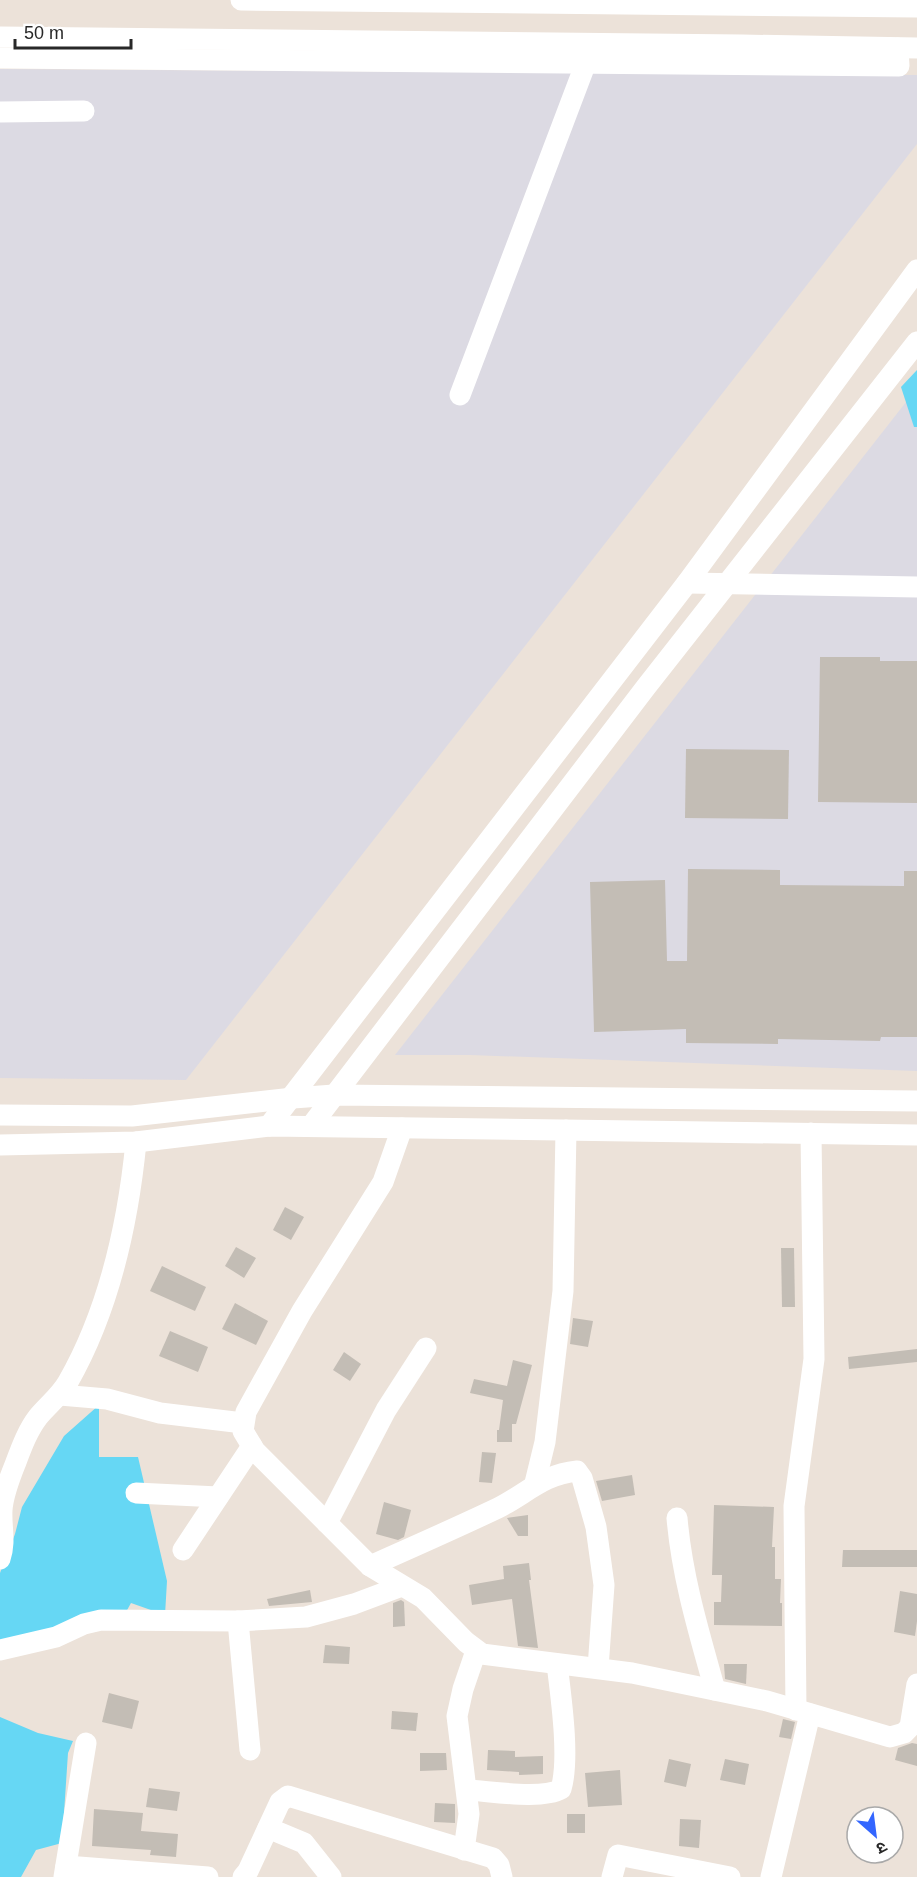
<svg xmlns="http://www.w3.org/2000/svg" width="917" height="1877" viewBox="0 0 917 1877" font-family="Helvetica,'Noto Sans Devanagari',sans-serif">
  <rect width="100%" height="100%" fill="#ece2d9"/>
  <g fill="#dcdae3">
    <path d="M0 69 917 75V144L186 1080 0 1078Z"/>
    <path d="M917 388V1071L470 1055H395Z"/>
  </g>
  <g fill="#66d7f4">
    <path d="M917 370V427H914L901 387Z"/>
    <path d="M99 1405V1457H138L167 1581 165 1615 131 1603 121 1621 0 1643V1573L15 1534 22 1507 64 1436Z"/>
    <path d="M0 1717 38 1733 73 1741 68 1753 62 1843 36 1850 21 1877H0Z"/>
  </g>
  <g fill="#c3bdb5">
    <path d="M820 657H880V661H917V803L818 802Z"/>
    <path d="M686 749 789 750 788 819 685 818Z"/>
    <path d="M688 869 780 870V885L904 886V871H917V1037H881L880 1041 778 1039V1044L686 1043V1029L594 1032 590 882 665 880 667 961H687Z"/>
    <path d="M285 1207 304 1217 291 1240 273 1230Z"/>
    <path d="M236 1247 256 1258 244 1278 225 1266Z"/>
    <path d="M781 1248H794L795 1307H782Z"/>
    <path d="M162 1266 206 1287 195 1311 150 1291Z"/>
    <path d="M235 1303 268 1321 256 1345 222 1329Z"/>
    <path d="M573 1318 593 1321 588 1347 570 1344Z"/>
    <path d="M170 1331 208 1347 198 1372 159 1356Z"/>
    <path d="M917 1349V1362L849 1369 848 1357Z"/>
    <path d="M344 1352 361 1364 350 1381 333 1370Z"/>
    <path d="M513 1360 532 1365 516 1424H512V1442H497V1430H499L503 1400 470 1393 474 1379 507 1386Z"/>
    <path d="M482 1452 496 1453 492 1483 479 1482Z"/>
    <path d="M632 1475 635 1495 602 1501 596 1481Z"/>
    <path d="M384 1502 411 1510 404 1537 398 1540 376 1534Z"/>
    <path d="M714 1505 774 1507 772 1547H775V1579H781L780 1603H782V1626L714 1625V1602H721L722 1575H712Z"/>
    <path d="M528 1515V1536H518L507 1518Z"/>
    <path d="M843 1550H917V1567H842Z"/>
    <path d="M529 1563 531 1580H529L538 1648 518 1646 512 1599 472 1605 469 1585 504 1579 503 1566Z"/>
    <path d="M310 1590 312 1602 269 1606 267 1599Z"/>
    <path d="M900 1591 917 1594V1621L915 1636 894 1632Z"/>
    <path d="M401 1600 404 1602 405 1626 393 1627V1603Z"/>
    <path d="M325 1645 350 1647 349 1664 323 1663Z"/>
    <path d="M724 1664H747L746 1684 725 1679Z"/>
    <path d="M109 1693 139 1701 132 1729 102 1722Z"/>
    <path d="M392 1711 418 1713 416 1731 391 1729Z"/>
    <path d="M783 1719 795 1722 791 1739 779 1737Z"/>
    <path d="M912 1743 917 1744V1766L895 1760 898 1748Z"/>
    <path d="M488 1750 515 1751V1757L543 1756V1774L519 1775V1772L487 1770Z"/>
    <path d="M420 1753H446L447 1770 420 1771Z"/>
    <path d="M669 1759 691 1764 686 1787 664 1782Z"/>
    <path d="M725 1759 749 1764 745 1785 720 1780Z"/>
    <path d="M620 1770 622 1805 588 1807 585 1773Z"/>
    <path d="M149 1788 180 1792 177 1811 146 1807Z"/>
    <path d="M435 1803 455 1804V1823L434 1822Z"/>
    <path d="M94 1809 143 1813 141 1831 178 1834 176 1857 150 1855 151 1850 92 1846Z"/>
    <rect x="567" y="1814" width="18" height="19"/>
    <path d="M680 1819 701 1820 699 1848 679 1846Z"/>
  </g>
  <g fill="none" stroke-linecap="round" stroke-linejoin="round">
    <g stroke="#fff" stroke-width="21">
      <path d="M241 0 917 7"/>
      <path d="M0 37 742 45 917 48"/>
      <path d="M0 58 899 66 898 48"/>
      <path d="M0 112 84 111"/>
      <path d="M460 395 590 52"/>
      <path d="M687 583 917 587"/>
      <path d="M0 1115 132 1116 293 1098 334 1095 917 1101"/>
      <path d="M269 1126 687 583 917 270"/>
      <path d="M311 1126 646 687 917 342"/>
      <path d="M402 1128 383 1182 302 1311 246 1412 243 1431 255 1451 370 1566 423 1598 466 1642 482 1654 632 1673 767 1701 890 1737 904 1733 910 1727 917 1684"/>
      <path d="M0 1145 136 1142 269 1126 917 1135"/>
      <path d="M60 1395 107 1399 160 1413 243 1423"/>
      <path d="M535 1483 545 1442 563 1291 566 1130"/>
      <path d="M136 1493 218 1497"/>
      <path d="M677 1518C682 1577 699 1633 715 1690"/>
      <path d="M327 1523 386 1410 426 1348"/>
      <path d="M183 1550 252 1446"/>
      <path d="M0 1559C6 1542 1 1527 2 1510 3 1494 10 1477 16 1462 22 1446 28 1430 38 1417 48 1405 60 1396 68 1382 109 1310 128 1224 136 1142"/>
      <path d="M370 1566C413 1547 456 1528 498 1508 526 1494 544 1474 577 1471L582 1478 596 1527 604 1585 598 1668"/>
      <path d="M238 1621 250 1750"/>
      <path d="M0 1650 56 1637 84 1624 101 1620 238 1621 306 1617 354 1604 402 1586"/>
      <path d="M796 1710 794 1506 814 1359 811 1133"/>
      <path d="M467 1790C490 1791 542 1800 561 1789 570 1759 561 1697 557 1664"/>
      <path d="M268 1828 304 1843 331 1877"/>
      <path d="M464 1850 469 1814 457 1716 463 1689 476 1651"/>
      <path d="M66 1866 208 1877"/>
      <path d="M64 1877 86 1743"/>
      <path d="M243 1877 248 1871 280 1802 288 1796 493 1858 499 1865 502 1877"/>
      <path d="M612 1877 618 1855 730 1877"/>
      <path d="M771 1877 810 1714"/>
    </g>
  </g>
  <g transform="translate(875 1835) rotate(152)"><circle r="28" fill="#ffffff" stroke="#a9a9a9" stroke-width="1.5"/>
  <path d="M0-4.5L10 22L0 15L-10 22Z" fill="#3366ff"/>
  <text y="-9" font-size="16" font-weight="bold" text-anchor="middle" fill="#282828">उ</text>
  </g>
  <path d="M15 39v9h116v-9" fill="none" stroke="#282828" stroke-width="3"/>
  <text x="24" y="39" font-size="18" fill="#282828" stroke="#ffffff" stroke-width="4.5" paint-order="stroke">50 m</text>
</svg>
